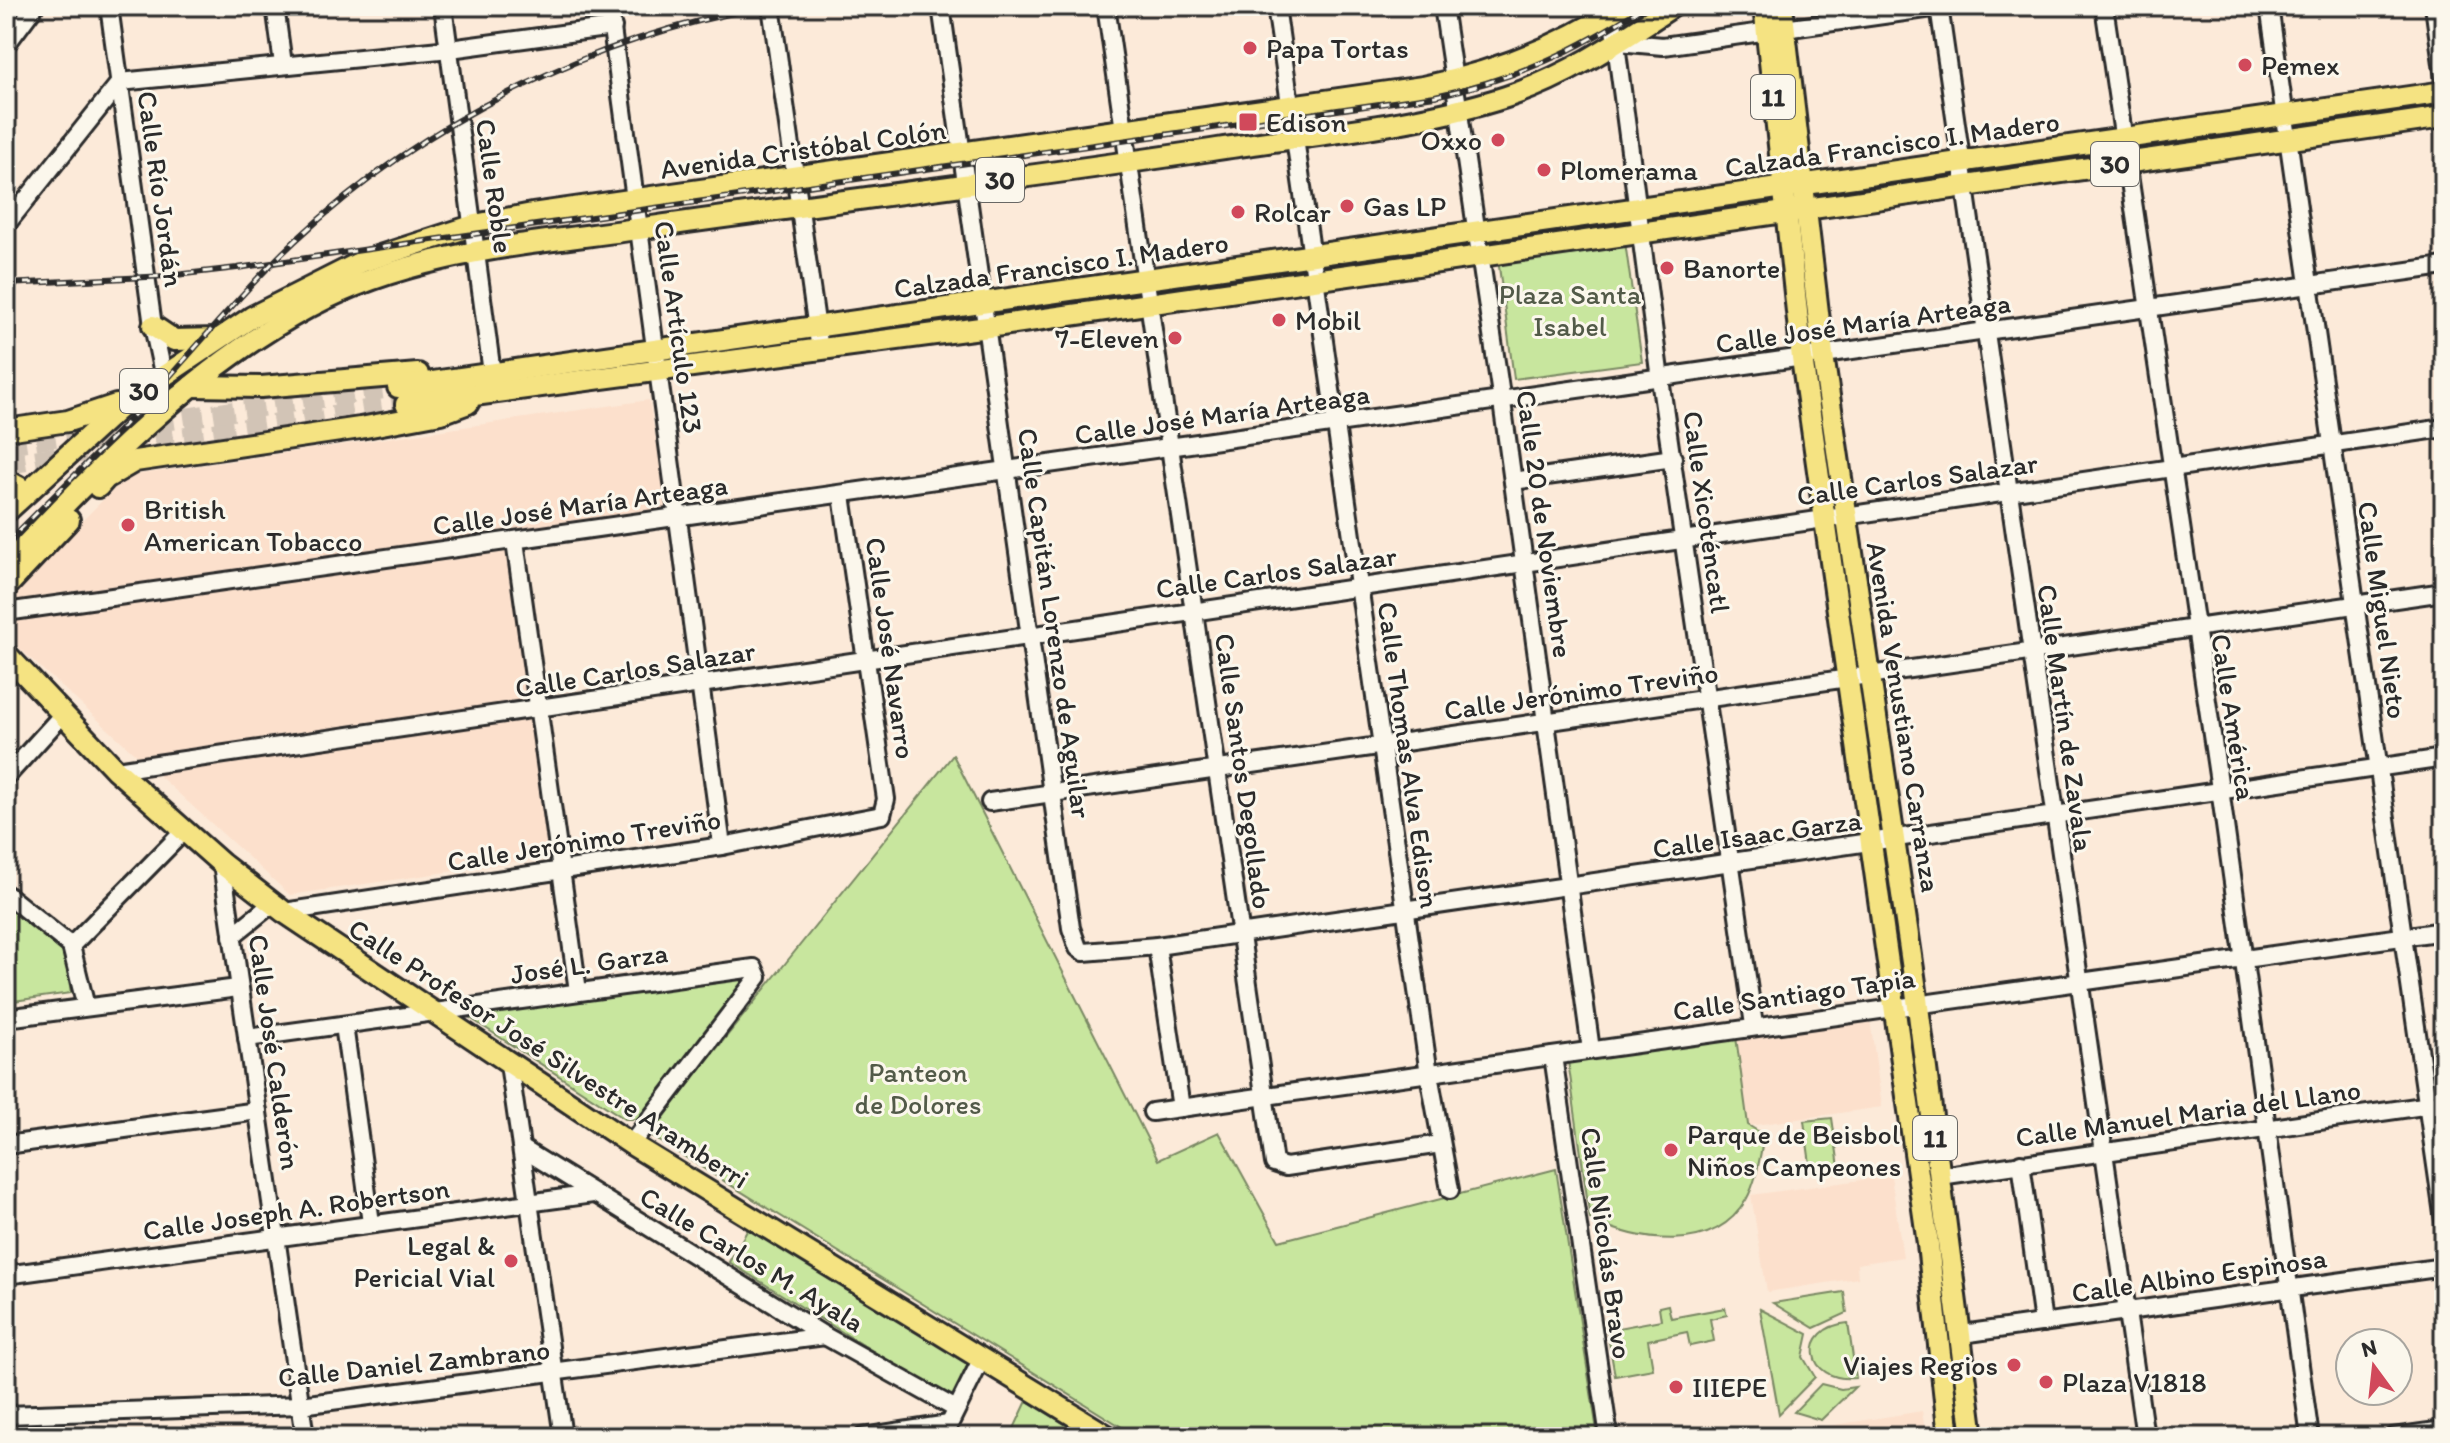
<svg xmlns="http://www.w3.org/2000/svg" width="2450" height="1443" viewBox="0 0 2450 1443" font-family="Itim,sans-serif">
  <rect width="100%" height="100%" fill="#fcead9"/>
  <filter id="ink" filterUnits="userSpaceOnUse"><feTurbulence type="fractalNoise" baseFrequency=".0125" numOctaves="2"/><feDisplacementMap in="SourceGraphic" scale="16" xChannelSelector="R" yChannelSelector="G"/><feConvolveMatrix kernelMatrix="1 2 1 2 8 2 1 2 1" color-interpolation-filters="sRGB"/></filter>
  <g filter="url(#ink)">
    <g fill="#fce0cc">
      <path d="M649 400 668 508 504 533 549 857 290 895 6 636V597L127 476Z"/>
      <path d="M1870 1019 1882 1107 1748 1126 1736 1037Z"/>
      <path d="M1891 1176 1903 1257 1857 1264 1858 1278 1767 1292 1751 1195Z"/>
      <path d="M1922 1411 1926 1437H1760Z"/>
    </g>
    <g fill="#c8e69e" stroke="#7a8864" stroke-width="2">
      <path d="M1625 242 1642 362 1514 379 1498 259Z"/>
      <path d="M953 755 1158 1160 1219 1132 1279 1241 1556 1169 1598 1437H1138L648 1134Z"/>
      <path d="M6 904 65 954 71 993 6 1002Z"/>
      <path d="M752 972 651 1104 636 1119H625L461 1012Z"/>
      <path d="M1736 1037 1748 1125 1764 1135C1760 1156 1757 1181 1746 1200 1714 1255 1639 1242 1590 1219L1568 1061Z"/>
      <path d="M1832 1118 1839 1167 1811 1171 1804 1121Z"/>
      <path d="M751 1224 966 1358 968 1368 952 1400 729 1262Z"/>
      <path d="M1844 1292 1847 1313 1814 1328 1773 1303Z"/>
      <path d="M1668 1305 1671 1318 1725 1308 1727 1315 1710 1319 1714 1341 1690 1346 1687 1332 1648 1340 1653 1369 1615 1376 1607 1330 1661 1320 1659 1307Z"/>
      <path d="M1760 1309 1808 1334 1803 1357 1815 1377 1779 1414Z"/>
      <path d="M1848 1323 1856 1378C1804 1383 1798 1327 1848 1323Z"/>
      <path d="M1821 1384 1841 1389 1855 1387 1821 1420 1794 1412Z"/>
      <path d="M1027 1401 1086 1437H1010Z"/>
    </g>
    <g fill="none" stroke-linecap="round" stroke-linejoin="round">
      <g stroke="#d2c4b6" stroke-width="20" stroke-dasharray="20 10" stroke-linecap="butt">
        <path d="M6 444 398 387"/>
        <path d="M6 464 406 404"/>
      </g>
      <g stroke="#2b2b2b" stroke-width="22">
        <g id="minor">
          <path d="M109 6 153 326 164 378"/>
          <path d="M275 6 283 64"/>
          <path d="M443 6 492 373"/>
          <path d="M609 6 722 846"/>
          <path d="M771 6 820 350"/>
          <path d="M941 6 1071 928 1078 948 1084 952 1157 946 2444 758"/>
          <path d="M1106 6 1274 1163 1286 1167 1441 1144"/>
          <path d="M1276 6 1429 1074 1450 1190"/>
          <path d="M1443 6 1502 402 1591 1050"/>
          <path d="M1611 6 1660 379 1754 1025"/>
          <path d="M1939 6 2145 1437"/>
          <path d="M2104 6 2220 789 2310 1437"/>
          <path d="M2269 6 2444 1221"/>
          <path d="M2434 6 2444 78"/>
          <path d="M1618 42 1663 46 1947 6"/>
          <path d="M6 45 35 6"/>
          <path d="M6 225 120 82 450 49 613 27"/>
          <path d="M1513 481 1673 458"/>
          <path d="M515 541 578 991"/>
          <path d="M6 612 2444 266"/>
          <path d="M116 770 2444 428"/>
          <path d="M6 777 64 713"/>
          <path d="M990 802 2444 592"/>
          <path d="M222 864 305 1437"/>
          <path d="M6 894 71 946"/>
          <path d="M284 912 722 846 882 815 886 799 842 495"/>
          <path d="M232 936 273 903"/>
          <path d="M71 946 185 830"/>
          <path d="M71 946 86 1007"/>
          <path d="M1157 946 1181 1108"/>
          <path d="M6 1018 238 988"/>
          <path d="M344 1025 371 1223"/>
          <path d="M247 1038 754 968 758 977 755 981 631 1144"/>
          <path d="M1553 1056 1609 1437"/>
          <path d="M509 1064 563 1437"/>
          <path d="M1152 1112 2444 931"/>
          <path d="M6 1145 258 1111"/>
          <path d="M523 1149 825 1336 956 1409"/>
          <path d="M2021 1163 2043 1323"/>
          <path d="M1940 1176 2444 1103"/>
          <path d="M6 1275 593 1194"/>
          <path d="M1962 1334 2444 1267"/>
          <path d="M6 1415 301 1405 825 1336"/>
          <path d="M863 1437 949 1424"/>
          <path d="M943 1437 981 1360"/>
          <path d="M2393 1437 2444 1430"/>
        </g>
      </g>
      <g stroke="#2b2b2b" stroke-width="26">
        <g id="major">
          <path d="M1764 6 1802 358 1928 1244 1949 1437"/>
          <path d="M1782 6 1823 355 1915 983 1973 1437"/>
          <path d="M153 326 174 340 217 339"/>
          <path d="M192 386 261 387 418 374"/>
          <path d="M398 387 2444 92"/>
          <path d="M406 404 988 327 2444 117"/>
          <path d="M6 430 68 421 116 405"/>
          <path d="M6 480 19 487 23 495"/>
          <path d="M98 487 106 478 135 461 360 428 441 413 468 403"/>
          <path d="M6 512 128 400 252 317 361 262 475 225 532 214 1423 87C1496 72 1560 47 1623 6"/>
          <path d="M6 566C97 470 191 370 309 307 415 250 535 244 652 227 838 201 1025 178 1211 150 1308 135 1412 127 1506 97 1567 77 1620 41 1673 6"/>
          <path d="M6 587 69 520"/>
          <path d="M6 654 116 770 222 864 284 912 631 1144 1109 1437"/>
        </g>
      </g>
      <use href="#minor" stroke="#fbf7ec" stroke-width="16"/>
      <use href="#major" stroke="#f5e382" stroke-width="20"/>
      <g stroke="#2b2b2b" stroke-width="6">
        <g id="rail">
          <path d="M6 284 167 276 237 268 1435 96C1516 79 1576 51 1645 6"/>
          <path d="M6 544C54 495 105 447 151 397 199 345 244 289 295 241 425 120 593 37 768 6"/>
        </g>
      </g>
      <use href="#rail" stroke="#fbf7ec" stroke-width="3" stroke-dasharray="9" stroke-linecap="butt"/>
    </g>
  </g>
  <g fill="#d1495b" stroke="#fbf7ec" stroke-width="3">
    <circle cx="1250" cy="48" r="8"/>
    <circle cx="2245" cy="65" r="8"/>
    <rect x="1238" y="112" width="20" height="20" rx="4"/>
    <circle cx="1498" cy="140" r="8"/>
    <circle cx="1544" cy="170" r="8"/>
    <circle cx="1347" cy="206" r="8"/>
    <circle cx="1238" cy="212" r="8"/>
    <circle cx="1667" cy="268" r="8"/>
    <circle cx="1279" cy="320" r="8"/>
    <circle cx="1175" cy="338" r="8"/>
    <circle cx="128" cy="525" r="8"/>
    <circle cx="1671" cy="1150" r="8"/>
    <circle cx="511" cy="1261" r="8"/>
    <circle cx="2014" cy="1365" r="8"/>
    <circle cx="2046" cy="1382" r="8"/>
    <circle cx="1676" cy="1387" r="8"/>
  </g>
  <g text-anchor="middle" stroke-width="6" stroke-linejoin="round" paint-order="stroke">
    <g fill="#fbf7ec" stroke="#696865" stroke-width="2">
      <rect x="1751" y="75" width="44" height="44" rx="6"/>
      <rect x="2091" y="142" width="48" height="44" rx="6"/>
      <rect x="976" y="158" width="48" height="44" rx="6"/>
      <rect x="120" y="369" width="48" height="44" rx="6"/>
      <rect x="1913" y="1116" width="44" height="44" rx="6"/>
    </g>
    <g font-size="26" font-weight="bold" fill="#2b2b2b">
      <text x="1773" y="106">11</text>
      <text x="2115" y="173">30</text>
      <text x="1000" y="189">30</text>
      <text x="144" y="400">30</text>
      <text x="1935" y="1147">11</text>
    </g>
    <g font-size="28" fill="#2b2b2b" stroke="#fbf7ec" text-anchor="start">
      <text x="1266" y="58">Papa Tortas</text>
      <text x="2261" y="75">Pemex</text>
      <text x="1266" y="132">Edison</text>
      <text x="1482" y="150" text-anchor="end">Oxxo</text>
      <text x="1560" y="180">Plomerama</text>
      <text x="1363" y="216">Gas LP</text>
      <text x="1254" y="222">Rolcar</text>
      <text x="1683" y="278">Banorte</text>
      <text x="1295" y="330">Mobil</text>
      <text x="1159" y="348" text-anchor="end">7-Eleven</text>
      <text x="144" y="519">British<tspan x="144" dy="32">American Tobacco</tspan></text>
      <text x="1687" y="1144">Parque de Beisbol<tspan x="1687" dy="32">Niños Campeones</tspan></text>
      <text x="495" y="1255" text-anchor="end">Legal &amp;<tspan x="495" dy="32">Pericial Vial</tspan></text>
      <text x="1998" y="1375" text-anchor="end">Viajes Regios</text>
      <text x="2062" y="1392">Plaza V1818</text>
      <text x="1692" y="1397">IIIEPE</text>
    </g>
    <g font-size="28" fill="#2b2b2b" stroke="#fbf7ec">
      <text transform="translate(1892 144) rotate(-8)" y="10">Calzada Francisco I. Madero</text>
      <text transform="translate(803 149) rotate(-8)" y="10">Avenida Cristóbal Colón</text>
      <text transform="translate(495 186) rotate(82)" y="10">Calle Roble</text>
      <text transform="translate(161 189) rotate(82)" y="10">Calle Río Jordán</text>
      <text transform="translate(1061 265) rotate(-8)" y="10">Calzada Francisco I. Madero</text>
      <text transform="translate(1863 323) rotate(-8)" y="10">Calle José María Arteaga</text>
      <text transform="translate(679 327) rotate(82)" y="10">Calle Artículo 123</text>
      <text transform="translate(1222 414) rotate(-8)" y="10">Calle José María Arteaga</text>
      <text transform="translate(1917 479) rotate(-8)" y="10">Calle Carlos Salazar</text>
      <text transform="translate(580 505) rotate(-8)" y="10">Calle José María Arteaga</text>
      <text transform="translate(1707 512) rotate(82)" y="10">Calle Xicoténcatl</text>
      <text transform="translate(1545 524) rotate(82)" y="10">Calle 20 de Noviembre</text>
      <text transform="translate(1276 572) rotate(-8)" y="10">Calle Carlos Salazar</text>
      <text transform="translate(2383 610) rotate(82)" y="10">Calle Miguel Nieto</text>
      <text transform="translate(1055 623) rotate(82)" y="10">Calle Capitán Lorenzo de Aguilar</text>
      <text transform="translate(891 648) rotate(82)" y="10">Calle José Navarro</text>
      <text transform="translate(635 669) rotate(-9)" y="10">Calle Carlos Salazar</text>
      <text transform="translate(1581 691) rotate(-8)" y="10">Calle Jerónimo Treviño</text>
      <text transform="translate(1904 717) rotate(81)" y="10">Avenida Venustiano Carranza</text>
      <text transform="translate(2234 717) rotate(81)" y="10">Calle América</text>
      <text transform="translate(2066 718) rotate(82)" y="10">Calle Martín de Zavala</text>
      <text transform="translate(1409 755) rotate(82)" y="10">Calle Thomas Alva Edison</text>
      <text transform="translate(1244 771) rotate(82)" y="10">Calle Santos Degollado</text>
      <text transform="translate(1757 834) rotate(-8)" y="10">Calle Isaac Garza</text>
      <text transform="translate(584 840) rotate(-9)" y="10">Calle Jerónimo Treviño</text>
      <text transform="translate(589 963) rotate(-8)" y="10">José L. Garza</text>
      <text transform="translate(1794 994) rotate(-8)" y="10">Calle Santiago Tapia</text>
      <text transform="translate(275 1052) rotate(82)" y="10">Calle José Calderón</text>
      <text transform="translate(549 1053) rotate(33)" y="10">Calle Profesor José Silvestre Aramberri</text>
      <text transform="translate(2188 1113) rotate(-8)" y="10">Calle Manuel Maria del Llano</text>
      <text transform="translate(296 1209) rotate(-8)" y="10">Calle Joseph A. Robertson</text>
      <text transform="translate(1607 1243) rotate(82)" y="10">Calle Nicolás Bravo</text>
      <text transform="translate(752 1259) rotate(31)" y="10">Calle Carlos M. Ayala</text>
      <text transform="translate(2199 1275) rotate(-8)" y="10">Calle Albino Espinosa</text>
      <text transform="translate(414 1363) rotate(-6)" y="10">Calle Daniel Zambrano</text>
    </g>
    <g font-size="28" fill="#525a48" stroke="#fbf7ec">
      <text x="1570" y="304">Plaza Santa<tspan x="1570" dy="32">Isabel</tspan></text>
      <text x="918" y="1082">Panteon<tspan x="918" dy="32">de Dolores</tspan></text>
    </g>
  </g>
  <rect width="2450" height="1443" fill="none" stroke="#fbf7ec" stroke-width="32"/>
  <rect x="16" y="16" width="2418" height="1411" fill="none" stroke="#2b2b2b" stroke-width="3" filter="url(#ink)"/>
  <g transform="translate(2374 1367) rotate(345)"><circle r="38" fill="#fbf7ec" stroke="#a8a59f" stroke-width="2"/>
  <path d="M0-6L14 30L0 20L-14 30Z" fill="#d1495b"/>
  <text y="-12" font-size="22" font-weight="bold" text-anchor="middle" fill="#2b2b2b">N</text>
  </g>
</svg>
